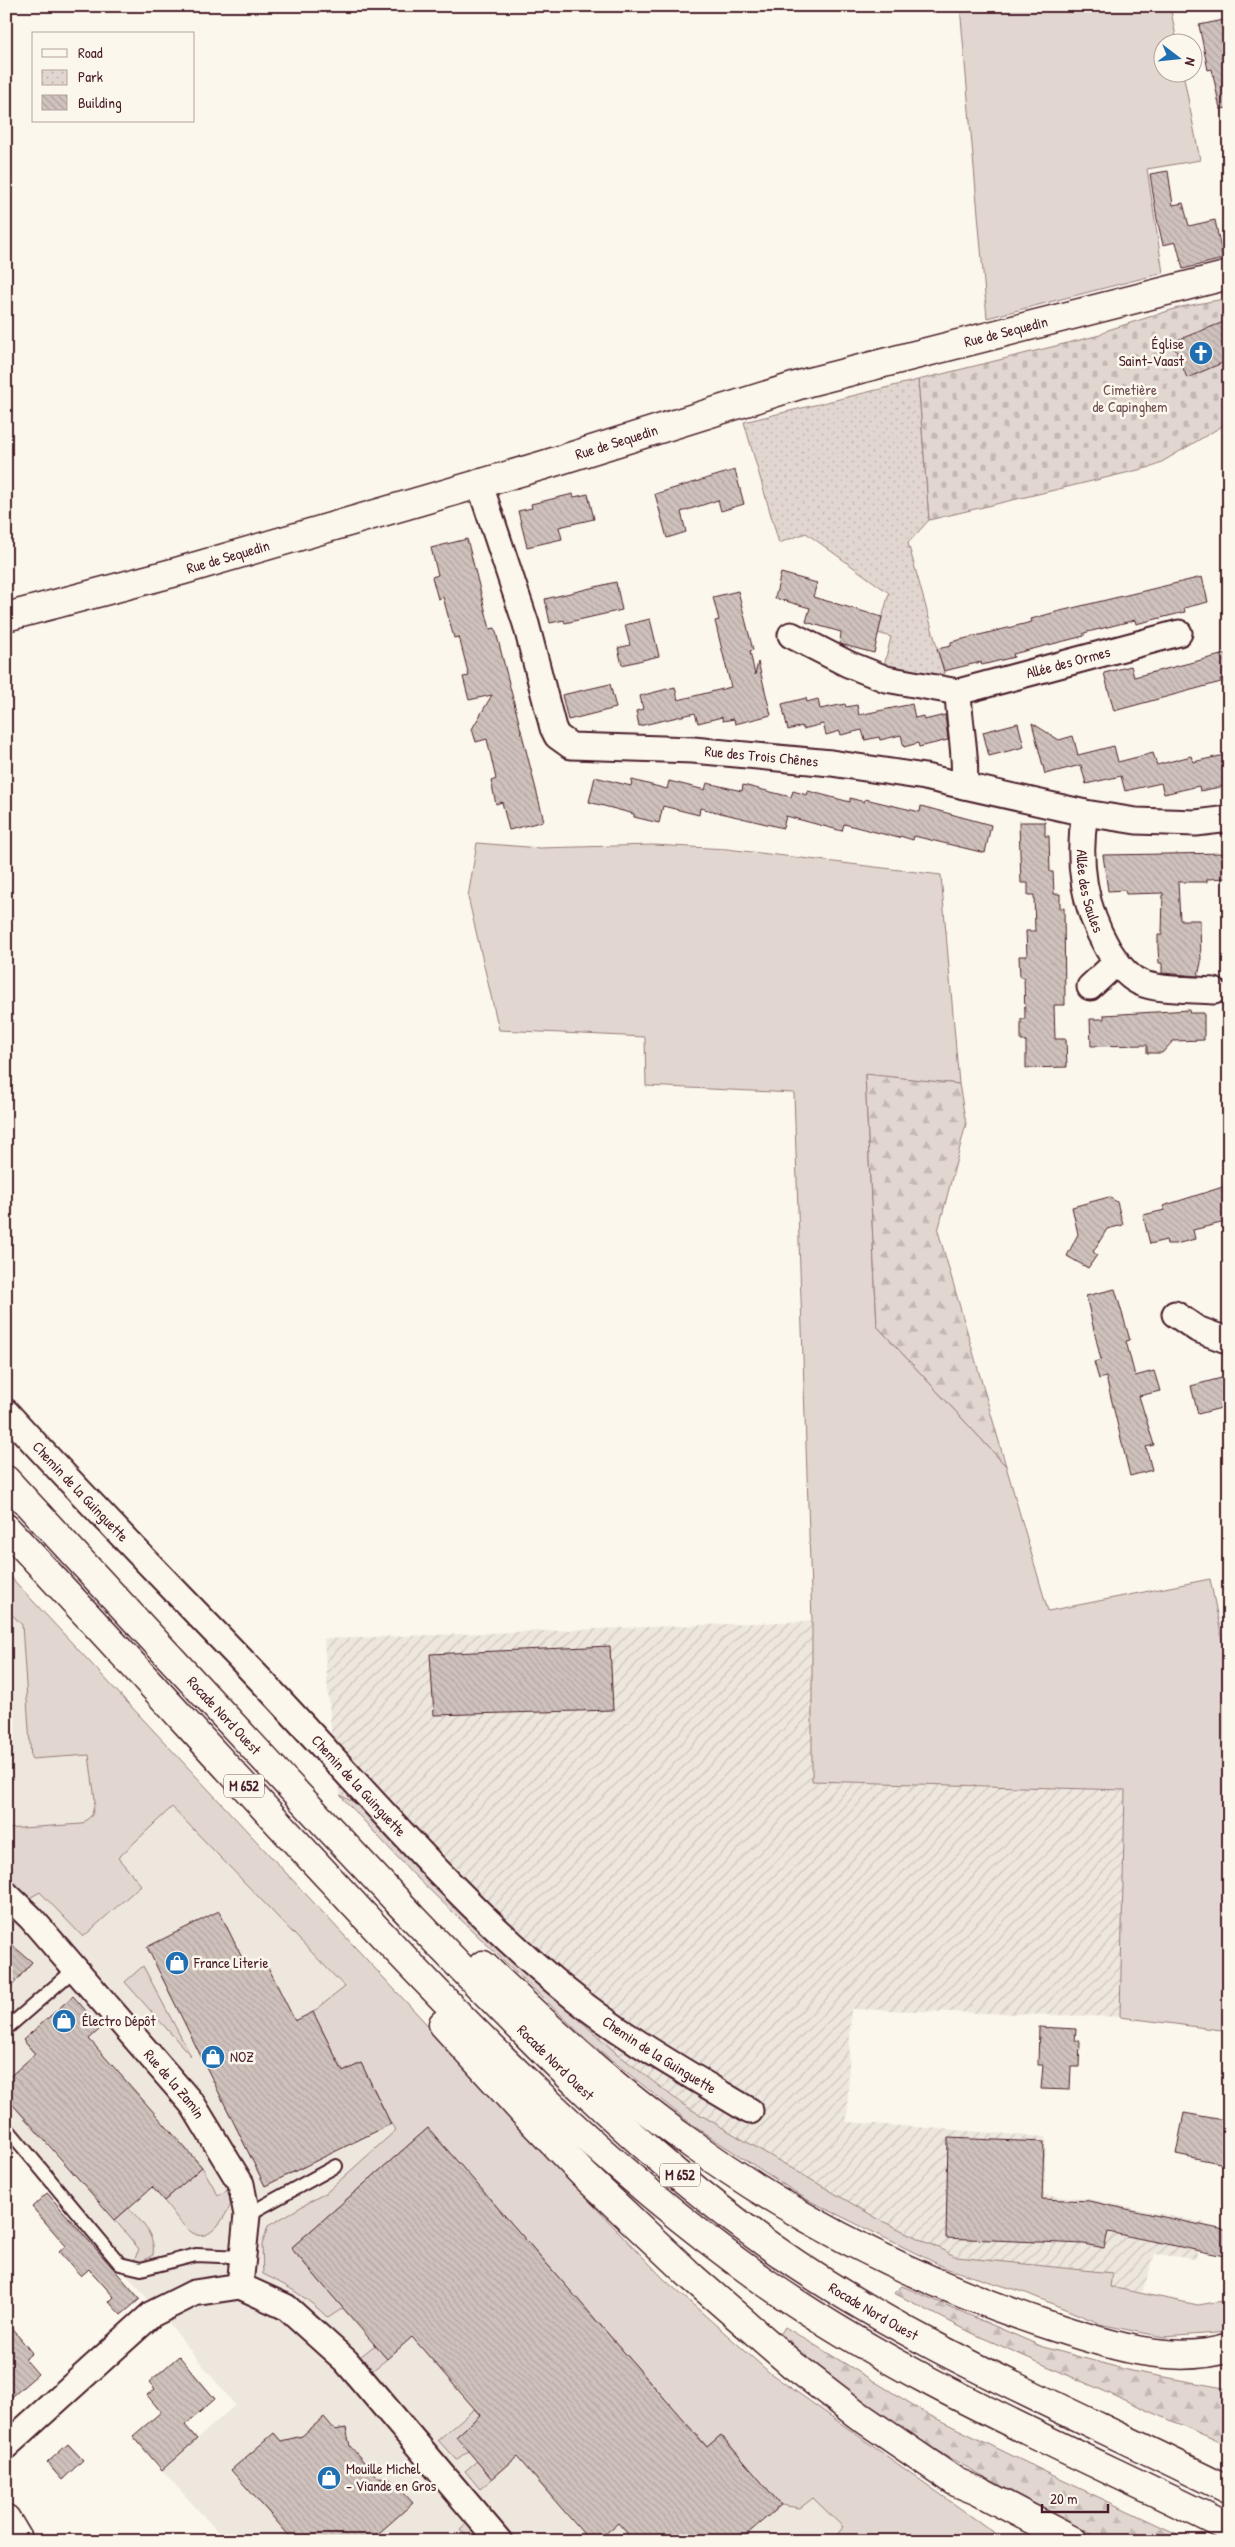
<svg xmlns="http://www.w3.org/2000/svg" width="1235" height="2547" viewBox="0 0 1235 2547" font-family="'Patrick Hand',sans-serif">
  <defs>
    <pattern id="industrial-furrows" width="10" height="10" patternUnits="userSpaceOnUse" patternTransform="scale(1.25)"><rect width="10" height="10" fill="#eee7de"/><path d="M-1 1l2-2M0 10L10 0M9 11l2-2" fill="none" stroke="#cec6bf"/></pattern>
    <pattern id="forest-firs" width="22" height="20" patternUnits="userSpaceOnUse" patternTransform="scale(1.25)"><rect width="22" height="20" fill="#e2d7d0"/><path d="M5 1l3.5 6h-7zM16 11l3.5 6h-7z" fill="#c3b8b3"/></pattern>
    <pattern id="cemetery-stones" width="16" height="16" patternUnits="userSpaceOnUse" patternTransform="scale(1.25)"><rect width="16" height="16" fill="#e2d7d0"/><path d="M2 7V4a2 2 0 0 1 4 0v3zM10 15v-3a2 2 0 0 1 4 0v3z" fill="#c3b8b3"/></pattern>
    <pattern id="park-dots" width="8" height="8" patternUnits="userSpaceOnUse" patternTransform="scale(1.25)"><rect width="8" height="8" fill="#e2d7d0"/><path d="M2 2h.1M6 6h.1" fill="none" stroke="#c3b8b3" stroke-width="1.8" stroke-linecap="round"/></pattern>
    <pattern id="building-back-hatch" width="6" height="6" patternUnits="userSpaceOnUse" patternTransform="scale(1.25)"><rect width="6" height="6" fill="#cfc2bc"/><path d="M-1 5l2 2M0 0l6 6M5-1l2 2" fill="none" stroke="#b3a6a2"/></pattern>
  </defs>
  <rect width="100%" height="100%" fill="#fbf7ec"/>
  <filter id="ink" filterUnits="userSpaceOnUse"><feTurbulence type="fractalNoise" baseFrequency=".02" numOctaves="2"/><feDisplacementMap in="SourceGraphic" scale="10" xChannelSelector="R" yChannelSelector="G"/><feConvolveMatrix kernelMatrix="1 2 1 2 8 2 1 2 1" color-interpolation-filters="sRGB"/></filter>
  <g filter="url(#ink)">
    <path fill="#eee7de" d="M6 1572 475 2076 675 2306 989 2541H226L162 2470 235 2405 174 2330 6 2132Z"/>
    <path fill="url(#industrial-furrows)" d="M812 1621V1781L1125 1790 1120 2017 851 2009 847 2122 1046 2137 1044 2195 1089 2199 1205 2223 1196 2259 1155 2254 1142 2293 1110 2287 1111 2273 957 2257 880 2220 682 2104 615 2052 560 2002 368 1810 340 1795 332 1742 324 1639Z"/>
    <g fill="#e2d7d0" stroke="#967b7e">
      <path d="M960 6H1170L1177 42H1162V72L1183 73 1200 160 1147 169 1163 273 987 318Z"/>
      <path d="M477 843 539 848 654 845 727 849 941 875 959 1084 865 1075 877 1326 1006 1466 1048 1611 1210 1579 1229 1674V2031L1120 2017 1125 1790 812 1781V1621L794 1093 646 1086 645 1037 499 1030 468 897Z"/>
      <path d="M6 1572 475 2076 545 2155 665 2280 770 2373 1006 2541 834 2539 843 2527 813 2498 800 2508 781 2505 721 2435 707 2447 428 2128 291 2248 343 2308 328 2318C308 2298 288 2286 263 2274L262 2245 268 2226 327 2192 396 2130 391 2124 361 2063 343 2072 313 2012 345 1987 172 1807 118 1858 141 1885 83 1937 40 1892 26 1900 6 1879V1829L82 1824 92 1815 95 1800 89 1755 31 1759 22 1625 6 1608Z"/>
      <path d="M340 1795 368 1810 560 2002 615 2052 682 2104 880 2220 957 2257 1112 2273 1110 2287 1198 2305 1229 2300V2332L1164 2337 1104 2325 1026 2293 948 2269 806 2199 695 2127 588 2041 414 1875Z"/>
      <path d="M143 1966 191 2056 125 1982Z"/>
      <path d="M202 2167 218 2195 235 2187C235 2202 215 2241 197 2235 183 2230 173 2211 164 2201Z"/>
      <path d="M129 2208C141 2222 156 2235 153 2255L141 2262 134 2261 139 2249 115 2220Z"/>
      <path d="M375 2345 387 2359 373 2370 360 2357Z"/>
      <path d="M474 2409 480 2415 456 2437 468 2451 456 2460 438 2440Z"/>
      <path d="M477 2461 492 2479 480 2489 465 2471Z"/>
      <path d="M468 2522 485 2541H470L460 2529Z"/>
    </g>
    <g fill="url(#forest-firs)" stroke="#967b7e">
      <path d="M865 1074 959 1084 966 1124 938 1231 1006 1466 877 1326Z"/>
      <path d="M902 2286 1043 2347 1131 2371 1229 2389V2446L974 2334 894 2293Z"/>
      <path d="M785 2327 931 2416 1060 2479 1192 2541H1110L1091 2534 944 2455 856 2399 780 2335Z"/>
    </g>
    <path fill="url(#cemetery-stones)" stroke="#967b7e" d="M1229 298V422L1155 466 929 520 918 380 1100 335 1108 330 1181 307Z"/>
    <path fill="url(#park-dots)" stroke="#967b7e" d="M918 380 929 520 908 543 946 679 883 670 891 637 878 633 889 593 806 533 779 543 744 422Z"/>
    <g fill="url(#building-back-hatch)" stroke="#4a1f2b">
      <path d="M1229 19V108L1220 109 1212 69 1208 70 1199 25Z"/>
      <path d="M1168 171 1173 205 1183 203 1189 226 1215 220 1223 259 1183 269 1176 242 1163 245 1157 219 1150 174Z"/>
      <path d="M1229 320V360L1187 378 1176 350 1167 344Z"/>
      <path d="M735 470 744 504 721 511 718 500 681 512 686 532 667 538 655 494Z"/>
      <path d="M573 494 574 497 588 494 594 519 559 527 562 539 527 547 518 511 532 508 531 504Z"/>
      <path d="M467 539 490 629 495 628 544 821 509 830 502 802 496 804 491 781 496 779 487 739 476 742 472 729 492 695 469 700 463 677 469 676 459 637 454 638 443 597 438 599 432 577 438 575 431 548Z"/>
      <path d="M781 573 817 583 813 597 882 617 874 653 840 644 841 632 806 622 810 608 775 598Z"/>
      <path d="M1202 577 1208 602 1184 608 1185 612 1136 624 1135 620 1084 633V636L1013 654 1014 657 982 665 981 662 944 671 937 649 951 646V642L1032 622 1031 619 1056 612Z"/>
      <path d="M616 582 622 610 565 623 564 620 550 623 545 599Z"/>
      <path d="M738 591 753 650 750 651 755 675 758 662 771 715 735 724 734 719 723 721 722 717 698 723 695 713 639 726 636 711 643 709 640 696 675 687 678 700 731 687 715 621 719 620 713 597Z"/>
      <path d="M650 619 659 656 622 665 618 648 630 645 625 625Z"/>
      <path d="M1229 653V676L1220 679 1221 682 1114 711 1104 673 1131 666 1134 677Z"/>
      <path d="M610 684 616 708 568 720 562 695Z"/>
      <path d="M806 698 807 702 818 699 820 709 845 704 846 707 857 705 859 715 912 704 915 718 923 716 924 720 945 715 948 740 919 747 918 743 904 747 901 735 880 740 879 737 865 740 862 730 841 735 840 731 826 735 823 724 803 729 802 726 788 730 782 704Z"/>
      <path d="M1018 723 1024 747 989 756 983 732Z"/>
      <path d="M1032 723 1059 740 1073 736 1078 755 1114 746 1118 762 1153 753 1157 765 1191 756 1193 762 1229 754V781L1224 782 1225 786 1200 791 1199 786 1164 794 1161 783 1125 791 1121 776 1086 784 1081 765 1045 774Z"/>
      <path d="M595 777 631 786 632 780 667 789 669 781 705 790 707 783 742 791 743 785 791 797 793 791 807 795 808 791 850 802V798L864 802 865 799 920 812 921 806 991 825 985 853 914 836 913 840 900 836 899 838 844 824 842 831 786 816 783 828 700 808 699 815 663 806 659 823 634 817V814L589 802Z"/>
      <path d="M1019 822H1045V836H1049L1050 872H1053L1054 894H1060V908H1064L1065 1005H1054L1055 1039H1066L1067 1067 1026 1068V1041H1021V1019H1025L1024 977H1020L1019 956H1027L1026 931H1035L1034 895H1028V883H1021Z"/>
      <path d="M1229 853V878L1207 879V882H1178L1180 920H1200L1201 963 1198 976 1162 973V963H1159L1158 948V935H1162L1163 893 1126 894 1125 890 1108 891 1103 855Z"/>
      <path d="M1190 1010 1189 1013H1204V1040L1173 1041 1162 1053H1147V1045L1091 1046 1090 1019H1104V1015Z"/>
      <path d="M1229 1185V1221L1193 1230 1195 1239 1176 1244H1167L1166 1240 1150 1244 1143 1215 1165 1210 1163 1206Z"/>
      <path d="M1109 1197 1117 1202 1123 1225 1107 1229 1093 1252 1097 1255 1088 1268 1067 1256 1078 1234 1072 1207Z"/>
      <path d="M1115 1289 1130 1340 1126 1341 1135 1376 1154 1371 1160 1391 1139 1396 1154 1445 1146 1447 1152 1470 1130 1476 1106 1377 1099 1379 1094 1362 1101 1360 1086 1296Z"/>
      <path d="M1229 1376V1406L1198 1414 1191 1386Z"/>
      <path d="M610 1646 613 1710 434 1715 430 1654Z"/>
      <path d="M219 1911 248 1970 265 1961 295 2021 313 2012 343 2072 361 2063 391 2124 265 2186 147 1947Z"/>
      <path d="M6 1940 32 1962 6 1993Z"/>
      <path d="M73 1996 101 2028 89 2039 202 2167 164 2201 152 2187 115 2220 6 2097V2080L35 2054 23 2040Z"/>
      <path d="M1039 2027 1076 2029 1075 2041H1080L1079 2067H1071L1070 2090 1041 2089 1043 2065H1038Z"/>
      <path d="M1184 2113 1229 2121V2165L1176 2154Z"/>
      <path d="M428 2128 707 2447 721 2435 781 2505 739 2541H634L618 2523 597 2541H590L517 2457 492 2479 456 2437 480 2415 412 2337 387 2359 291 2248Z"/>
      <path d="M948 2138 1044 2142 1042 2199 1089 2201 1229 2231V2257L1108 2232 1104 2248 1084 2244 946 2238Z"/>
      <path d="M47 2193 140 2299 121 2315 109 2302 114 2297 89 2269 81 2276 59 2252 66 2246 32 2207Z"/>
      <path d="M6 2321 32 2353 25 2359 38 2374 6 2402Z"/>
      <path d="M179 2356 215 2399 185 2425 197 2439 162 2470 133 2436 161 2412 147 2395 155 2389 149 2382Z"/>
      <path d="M324 2417 335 2430 346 2428 350 2446 377 2477 390 2478 413 2503 370 2541H294L231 2470 274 2433 281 2441 302 2436Z"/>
      <path d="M68 2444 83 2460 62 2480 47 2463Z"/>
    </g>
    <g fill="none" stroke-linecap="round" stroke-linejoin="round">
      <g stroke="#4a1f2b" stroke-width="16">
        <g id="lane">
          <path d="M6 2029 75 1969"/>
          <path d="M6 2127 120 2264 141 2269 196 2255 243 2257"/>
          <path d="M247 2215 336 2166"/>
        </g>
      </g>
      <g stroke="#4a1f2b" stroke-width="29">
        <g id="street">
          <path id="s1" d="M479 482 526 624 553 728 557 736 571 746 693 750 831 763 925 777 1085 813 1136 821 1196 823 1229 819"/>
          <path id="s2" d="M791 635 848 664 886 679 958 692 1179 633"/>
          <path d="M958 692C959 724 967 754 964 786"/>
          <path id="s3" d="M1085 813C1077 861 1083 906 1108 949 1116 961 1125 975 1139 982 1157 991 1193 989 1214 991"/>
          <path d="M1090 987 1117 962"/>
          <path d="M1175 1314 1197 1329 1229 1341"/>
          <path id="s4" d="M6 1412C93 1508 184 1599 273 1693 368 1794 457 1901 565 1990 622 2037 687 2073 750 2111"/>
          <path id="s5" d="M6 1894 31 1918 193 2105 241 2184 247 2215 240 2286"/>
          <path d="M6 2446 152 2314 194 2293 240 2286 286 2307 346 2361 499 2541"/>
        </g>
      </g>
      <g stroke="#4a1f2b" stroke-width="31">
        <g id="secondary">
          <path id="s6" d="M6 617 180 571 544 465 809 382 1229 275"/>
          <path d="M6 2519 19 2541"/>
        </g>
      </g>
      <g stroke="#4a1f2b" stroke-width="31">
        <g id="highway">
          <path id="s7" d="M6 1480C137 1622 268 1764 401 1905 518 2027 635 2151 774 2249 914 2348 1076 2413 1229 2490"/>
          <path d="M6 1528C116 1645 224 1765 333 1882 466 2026 602 2166 762 2280 907 2382 1071 2449 1229 2528"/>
          <path d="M483 1965C548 2027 613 2088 686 2140 797 2221 921 2283 1051 2326 1106 2344 1171 2366 1229 2348"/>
          <path d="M443 2024 526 2115 584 2175 693 2278 793 2365 858 2415 956 2482 978 2491 1073 2541"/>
        </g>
      </g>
      <use href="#lane" stroke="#fbf7ec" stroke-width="12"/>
      <use href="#street" stroke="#fbf7ec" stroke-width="25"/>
      <use href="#secondary" stroke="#fbf7ec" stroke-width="28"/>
      <use href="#highway" stroke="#fbf7ec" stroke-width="28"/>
    </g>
  </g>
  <defs>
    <g id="church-disc" transform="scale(1.25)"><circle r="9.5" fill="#1f6fb2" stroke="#fbf7ec"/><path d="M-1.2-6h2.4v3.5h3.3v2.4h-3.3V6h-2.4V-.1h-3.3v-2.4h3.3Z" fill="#fff"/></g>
    <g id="shop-disc" transform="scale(1.25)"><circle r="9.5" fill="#1f6fb2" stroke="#fbf7ec"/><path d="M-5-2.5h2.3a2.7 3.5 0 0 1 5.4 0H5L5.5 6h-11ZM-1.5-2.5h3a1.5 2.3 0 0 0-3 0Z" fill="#fff"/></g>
  </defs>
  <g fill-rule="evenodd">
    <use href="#church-disc" x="1201" y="353"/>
    <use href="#shop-disc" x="177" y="1963"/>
    <use href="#shop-disc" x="64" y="2021"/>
    <use href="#shop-disc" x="213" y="2057"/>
    <use href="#shop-disc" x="329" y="2478"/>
  </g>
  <g text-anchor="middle" stroke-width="5" stroke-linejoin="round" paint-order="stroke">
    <g fill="#fbf7ec" stroke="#7f6065" stroke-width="1">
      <rect x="224" y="1774.5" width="40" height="23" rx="4"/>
      <rect x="660" y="2163.5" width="40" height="23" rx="4"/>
    </g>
    <g font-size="14" font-weight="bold" fill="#4a1f2b">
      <text x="244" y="1791">M 652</text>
      <text x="680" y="2180">M 652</text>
    </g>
    <g font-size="15" fill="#4a1f2b" stroke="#fbf7ec">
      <text dy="5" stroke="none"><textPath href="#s6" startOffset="1040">Rue de Sequedin</textPath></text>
      <text dy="5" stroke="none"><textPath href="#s6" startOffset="635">Rue de Sequedin</textPath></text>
      <text dy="5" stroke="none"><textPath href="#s6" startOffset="230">Rue de Sequedin</textPath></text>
      <text dy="5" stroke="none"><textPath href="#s2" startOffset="292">Allée des Ormes</textPath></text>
      <text dy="5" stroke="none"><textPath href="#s1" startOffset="474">Rue des Trois Chênes</textPath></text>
      <text dy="5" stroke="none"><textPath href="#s3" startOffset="79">Allée des Saules</textPath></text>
      <text dy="5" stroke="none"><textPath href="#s4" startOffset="109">Chemin de la Guinguette</textPath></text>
      <text dy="5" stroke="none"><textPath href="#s7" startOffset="321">Rocade Nord Ouest</textPath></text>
      <text dy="5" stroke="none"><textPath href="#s4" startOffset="514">Chemin de la Guinguette</textPath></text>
      <text dy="5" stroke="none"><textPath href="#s4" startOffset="919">Chemin de la Guinguette</textPath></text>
      <text dy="5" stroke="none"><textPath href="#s7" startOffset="801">Rocade Nord Ouest</textPath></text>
      <text dy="5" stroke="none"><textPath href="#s5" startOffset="254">Rue de la Zamin</textPath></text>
      <text dy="5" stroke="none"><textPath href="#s7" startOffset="1206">Rocade Nord Ouest</textPath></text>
    </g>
    <g font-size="15" fill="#4a1f2b" stroke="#fbf7ec" text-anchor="start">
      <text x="1184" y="349" text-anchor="end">Église<tspan x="1184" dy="17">Saint-Vaast</tspan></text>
      <text x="194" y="1968">France Literie</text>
      <text x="82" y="2026">Électro Dépôt</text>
      <text x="230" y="2062">NOZ</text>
      <text x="346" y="2474">Mouille Michel<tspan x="346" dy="17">- Viande en Gros</tspan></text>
    </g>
    <g font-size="15" fill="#704d54" stroke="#fbf7ec">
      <text x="1130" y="395">Cimetière<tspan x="1130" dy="17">de Capinghem</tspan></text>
    </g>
  </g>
  <rect width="1235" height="2547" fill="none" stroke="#fbf7ec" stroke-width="25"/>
  <rect x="12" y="12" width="1210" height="2522" fill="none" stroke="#4a1f2b" stroke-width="2" filter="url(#ink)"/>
  <rect x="32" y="32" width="162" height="90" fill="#fbf7ec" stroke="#b4a19f"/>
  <rect x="42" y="49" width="25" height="8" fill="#fbf7ec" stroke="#b4a19f"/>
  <text x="78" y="58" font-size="15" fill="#4a1f2b">Road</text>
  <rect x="42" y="70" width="25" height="15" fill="url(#park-dots)" stroke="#b4a19f"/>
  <text x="78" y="82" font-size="15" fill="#4a1f2b">Park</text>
  <rect x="42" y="95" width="25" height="15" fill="url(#building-back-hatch)" stroke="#b4a19f"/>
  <text x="78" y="108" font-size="15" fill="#4a1f2b">Building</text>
  <g transform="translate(1178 58) rotate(106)"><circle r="24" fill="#fbf7ec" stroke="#b4a19f"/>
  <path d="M0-4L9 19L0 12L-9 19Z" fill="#1f6fb2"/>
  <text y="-8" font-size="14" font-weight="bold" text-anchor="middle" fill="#4a1f2b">N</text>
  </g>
  <path d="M1042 2504v8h66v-8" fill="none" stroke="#4a1f2b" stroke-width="2.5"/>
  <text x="1050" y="2504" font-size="15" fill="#4a1f2b" stroke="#fbf7ec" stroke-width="4" paint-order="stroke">20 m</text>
</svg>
